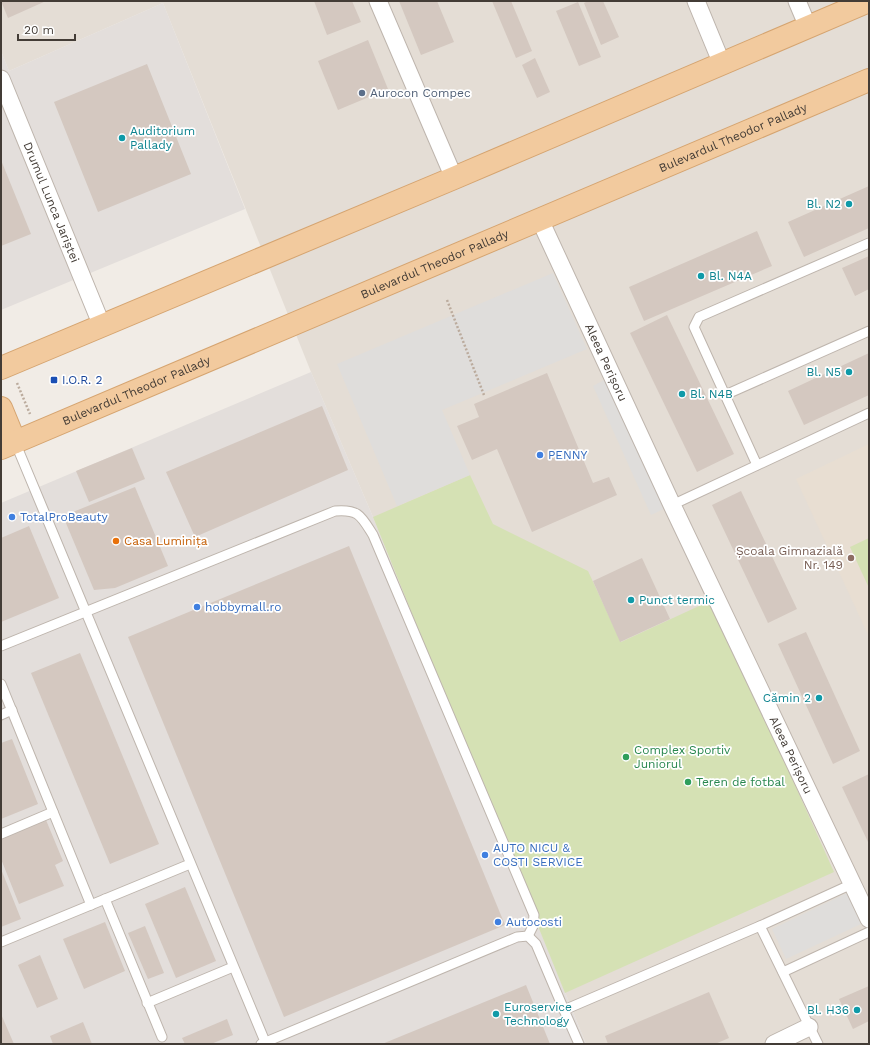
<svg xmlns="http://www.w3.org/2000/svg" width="870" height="1045" viewBox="0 0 870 1045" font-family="'Work Sans',sans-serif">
  <rect width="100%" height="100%" fill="#f1ece6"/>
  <path fill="#e4ddd5" d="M1 1H869V1044H586L373 517 311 372 163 3 9 71 1 51Z"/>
  <g fill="#e3dedb">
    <path d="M163 3 245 209 1 310V51L9 71Z"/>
    <path d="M311 372 373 517 586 1044H1V503Z"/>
  </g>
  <path fill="#e8ded2" d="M869 444V637L796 479Z"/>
  <g fill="#d5e1b4">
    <path d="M470 475 493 524 588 571 621 642 712 600 834 872 565 993 373 517Z"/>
    <path d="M869 538V588L850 547Z"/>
  </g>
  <g fill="#dfdddb">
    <path d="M553 273 587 349 442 410 470 475 397 506 337 364Z"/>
    <path d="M606 379 666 508 651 515 593 386Z"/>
    <path d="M847 893 861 924 786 959 772 929Z"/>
  </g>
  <g fill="#d4c8c0">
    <path d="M1 1H46L8 18Z"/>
    <path d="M314 1H352L361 22 327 35Z"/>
    <path d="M399 1H437L454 42 421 55Z"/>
    <path d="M492 1H511L532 51 516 58Z"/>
    <path d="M588 1H603L619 37 601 45 584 3Z"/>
    <path d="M578 2 601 57 579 66 556 11Z"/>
    <path d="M368 40 388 89 338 110 318 61Z"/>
    <path d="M535 58 550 92 537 98 522 65Z"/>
    <path d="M147 64 191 174 98 212 54 102Z"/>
    <path d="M1 160 31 234 1 246Z"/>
    <path d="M869 186V228L804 257 788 222Z"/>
    <path d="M757 231 772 266 644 321 629 287Z"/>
    <path d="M869 256V289L855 296 842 268Z"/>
    <path d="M667 315 734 454 697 472 630 333Z"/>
    <path d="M869 353V395L804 425 788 391Z"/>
    <path d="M547 373 593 483 609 477 617 495 532 532 497 449 472 460 457 426 479 417 474 404Z"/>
    <path d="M322 406 348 470 195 537 166 472Z"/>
    <path d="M132 448 145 479 89 502 76 471Z"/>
    <path d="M135 487 168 566 115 588 94 590 63 516Z"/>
    <path d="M741 491 797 609 768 623 712 505Z"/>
    <path d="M29 526 59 598 1 622V538Z"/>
    <path d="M349 546 505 925 284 1017 128 637Z"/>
    <path d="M642 558 670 619 620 642 593 581Z"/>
    <path d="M806 632 860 751 833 764 778 644Z"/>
    <path d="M80 653 159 844 110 864 31 673Z"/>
    <path d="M12 739 38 804 1 819V743Z"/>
    <path d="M869 774V844L842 787Z"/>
    <path d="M46 820 63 861 55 865 64 886 19 904 1 859V839Z"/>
    <path d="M1 869 21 919 1 927Z"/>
    <path d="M185 887 216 961 176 978 145 904Z"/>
    <path d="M105 922 125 971 84 989 63 939Z"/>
    <path d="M145 926 164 973 148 979 128 933Z"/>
    <path d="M40 955 58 999 37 1008 18 965Z"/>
    <path d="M526 985 550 1044H382Z"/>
    <path d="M869 986V1021L853 1029 839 999Z"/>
    <path d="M709 992 729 1038 715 1044H608L605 1036Z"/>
    <path d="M1 1014 14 1044H1Z"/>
    <path d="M227 1019 233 1035 211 1044H185L182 1038Z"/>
    <path d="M83 1022 92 1044H53L50 1036Z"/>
  </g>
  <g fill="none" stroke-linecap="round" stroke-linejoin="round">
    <g stroke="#beb5ad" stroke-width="11">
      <g id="lane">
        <path d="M725 395 869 331"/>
        <path d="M15 442 266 1044"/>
        <path d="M757 465 694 327 699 317 869 243"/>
        <path d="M672 505 869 413"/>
        <path d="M1 646 335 511C359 509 361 516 373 535L534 915 533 926 528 936"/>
        <path d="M1 684 91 905"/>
        <path d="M1 715 12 710"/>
        <path d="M1 834 53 812"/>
        <path d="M105 899 162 1037"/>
        <path d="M760 926 852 884"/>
        <path d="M1 942 190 864"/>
        <path d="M783 972 869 932"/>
        <path d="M147 1003 233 967"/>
        <path d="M564 1010 579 1044"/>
        <path d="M261 1044 517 937 528 936 536 944 564 1010 760 926 818 1044"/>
      </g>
    </g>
    <g stroke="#beb5ad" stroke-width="19">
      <g id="street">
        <path d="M378 1 454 178"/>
        <path d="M696 1 722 64"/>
        <path d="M797 1 808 27"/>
        <path id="s1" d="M1 79 102 326"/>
        <path id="s2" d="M540 220 672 505 869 919"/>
        <path d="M774 1044 809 1027"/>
      </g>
    </g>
    <g stroke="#d5a470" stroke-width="24">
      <g id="primary">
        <path d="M1 368 454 178 869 1"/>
        <path d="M1 408 15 442"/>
        <path id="s3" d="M1 448 869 80"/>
      </g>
    </g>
    <g stroke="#bbab9d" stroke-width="2.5" stroke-dasharray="2 2" stroke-linecap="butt">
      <path d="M447 300 484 395"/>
      <path d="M17 383 30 414"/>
    </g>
    <use href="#lane" stroke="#fff" stroke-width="9"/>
    <use href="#street" stroke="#fff" stroke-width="17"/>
    <use href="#primary" stroke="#f2ca9e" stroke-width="22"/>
  </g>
  <circle fill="#5c6f8a" stroke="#fff" stroke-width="1.5" cx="362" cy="93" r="4"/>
  <g fill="#0f9aa8" stroke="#fff" stroke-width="1.5">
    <circle cx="122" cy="138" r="4"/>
    <circle cx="849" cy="204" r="4"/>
    <circle cx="701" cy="276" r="4"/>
    <circle cx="849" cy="372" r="4"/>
    <circle cx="682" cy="394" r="4"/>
    <circle cx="631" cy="600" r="4"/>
    <circle cx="819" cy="698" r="4"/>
    <circle cx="857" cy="1010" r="4"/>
    <circle cx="496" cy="1014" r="4"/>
  </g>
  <rect fill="#1a4fb4" stroke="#fff" stroke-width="1.5" x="50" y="376" width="8" height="8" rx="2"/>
  <g fill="#3f7fe0" stroke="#fff" stroke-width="1.5">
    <circle cx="540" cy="455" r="4"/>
    <circle cx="12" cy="517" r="4"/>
    <circle cx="197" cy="607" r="4"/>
    <circle cx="485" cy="855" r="4"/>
    <circle cx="498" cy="922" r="4"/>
  </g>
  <circle fill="#e8710a" stroke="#fff" stroke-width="1.5" cx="116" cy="541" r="4"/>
  <circle fill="#8d6e63" stroke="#fff" stroke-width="1.5" cx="851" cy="558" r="4"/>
  <g fill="#2e9e5b" stroke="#fff" stroke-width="1.5">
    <circle cx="626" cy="757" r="4"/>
    <circle cx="688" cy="782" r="4"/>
  </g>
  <g text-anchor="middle" stroke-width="3.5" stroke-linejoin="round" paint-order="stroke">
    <g font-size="12" fill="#4e5e75" stroke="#fff" text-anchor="start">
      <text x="370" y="97">Aurocon Compec</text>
    </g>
    <g font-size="12" fill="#0d838f" stroke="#fff" text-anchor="start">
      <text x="130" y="135">Auditorium<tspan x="130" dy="14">Pallady</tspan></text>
      <text x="841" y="208" text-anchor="end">Bl. N2</text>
      <text x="709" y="280">Bl. N4A</text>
      <text x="841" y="376" text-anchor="end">Bl. N5</text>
      <text x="690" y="398">Bl. N4B</text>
      <text x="639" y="604">Punct termic</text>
      <text x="811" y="702" text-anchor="end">Cămin 2</text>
      <text x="504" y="1011">Euroservice<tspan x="504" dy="14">Technology</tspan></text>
      <text x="849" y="1014" text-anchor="end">Bl. H36</text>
    </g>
    <g font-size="12" fill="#433c36" stroke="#fff">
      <text dy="4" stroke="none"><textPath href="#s3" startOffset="795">Bulevardul Theodor Pallady</textPath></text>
      <text dy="4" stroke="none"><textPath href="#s1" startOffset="133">Drumul Lunca Jariștei</textPath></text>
      <text dy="4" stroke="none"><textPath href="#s3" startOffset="471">Bulevardul Theodor Pallady</textPath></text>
      <text dy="4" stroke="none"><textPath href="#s2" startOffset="157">Aleea Perișoru</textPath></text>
      <text dy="4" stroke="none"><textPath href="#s3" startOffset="147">Bulevardul Theodor Pallady</textPath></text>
      <text dy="4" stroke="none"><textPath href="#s2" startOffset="591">Aleea Perișoru</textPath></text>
    </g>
    <g font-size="12" fill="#164399" stroke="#fff" text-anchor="start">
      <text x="62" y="384">I.O.R. 2</text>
    </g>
    <g font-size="12" fill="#366cbe" stroke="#fff" text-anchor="start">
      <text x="548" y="459">PENNY</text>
      <text x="20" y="521">TotalProBeauty</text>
      <text x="205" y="611">hobbymall.ro</text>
      <text x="493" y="852">AUTO NICU &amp;<tspan x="493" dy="14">COSTI SERVICE</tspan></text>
      <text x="506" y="926">Autocosti</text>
    </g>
    <g font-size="12" fill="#c56008" stroke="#fff" text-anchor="start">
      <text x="124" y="545">Casa Luminița</text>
    </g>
    <g font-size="12" fill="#785e54" stroke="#fff" text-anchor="end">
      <text x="843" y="555">Școala Gimnazială<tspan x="843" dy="14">Nr. 149</tspan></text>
    </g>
    <g font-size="12" fill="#27864d" stroke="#fff" text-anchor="start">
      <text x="634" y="754">Complex Sportiv<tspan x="634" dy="14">Juniorul</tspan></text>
      <text x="696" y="786">Teren de fotbal</text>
    </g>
  </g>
  <rect width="870" height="1045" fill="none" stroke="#433c36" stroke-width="4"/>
  <path d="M18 34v6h57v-6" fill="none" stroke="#433c36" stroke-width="2"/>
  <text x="24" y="34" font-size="12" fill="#433c36" stroke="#ffffff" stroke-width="3" paint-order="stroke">20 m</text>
</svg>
